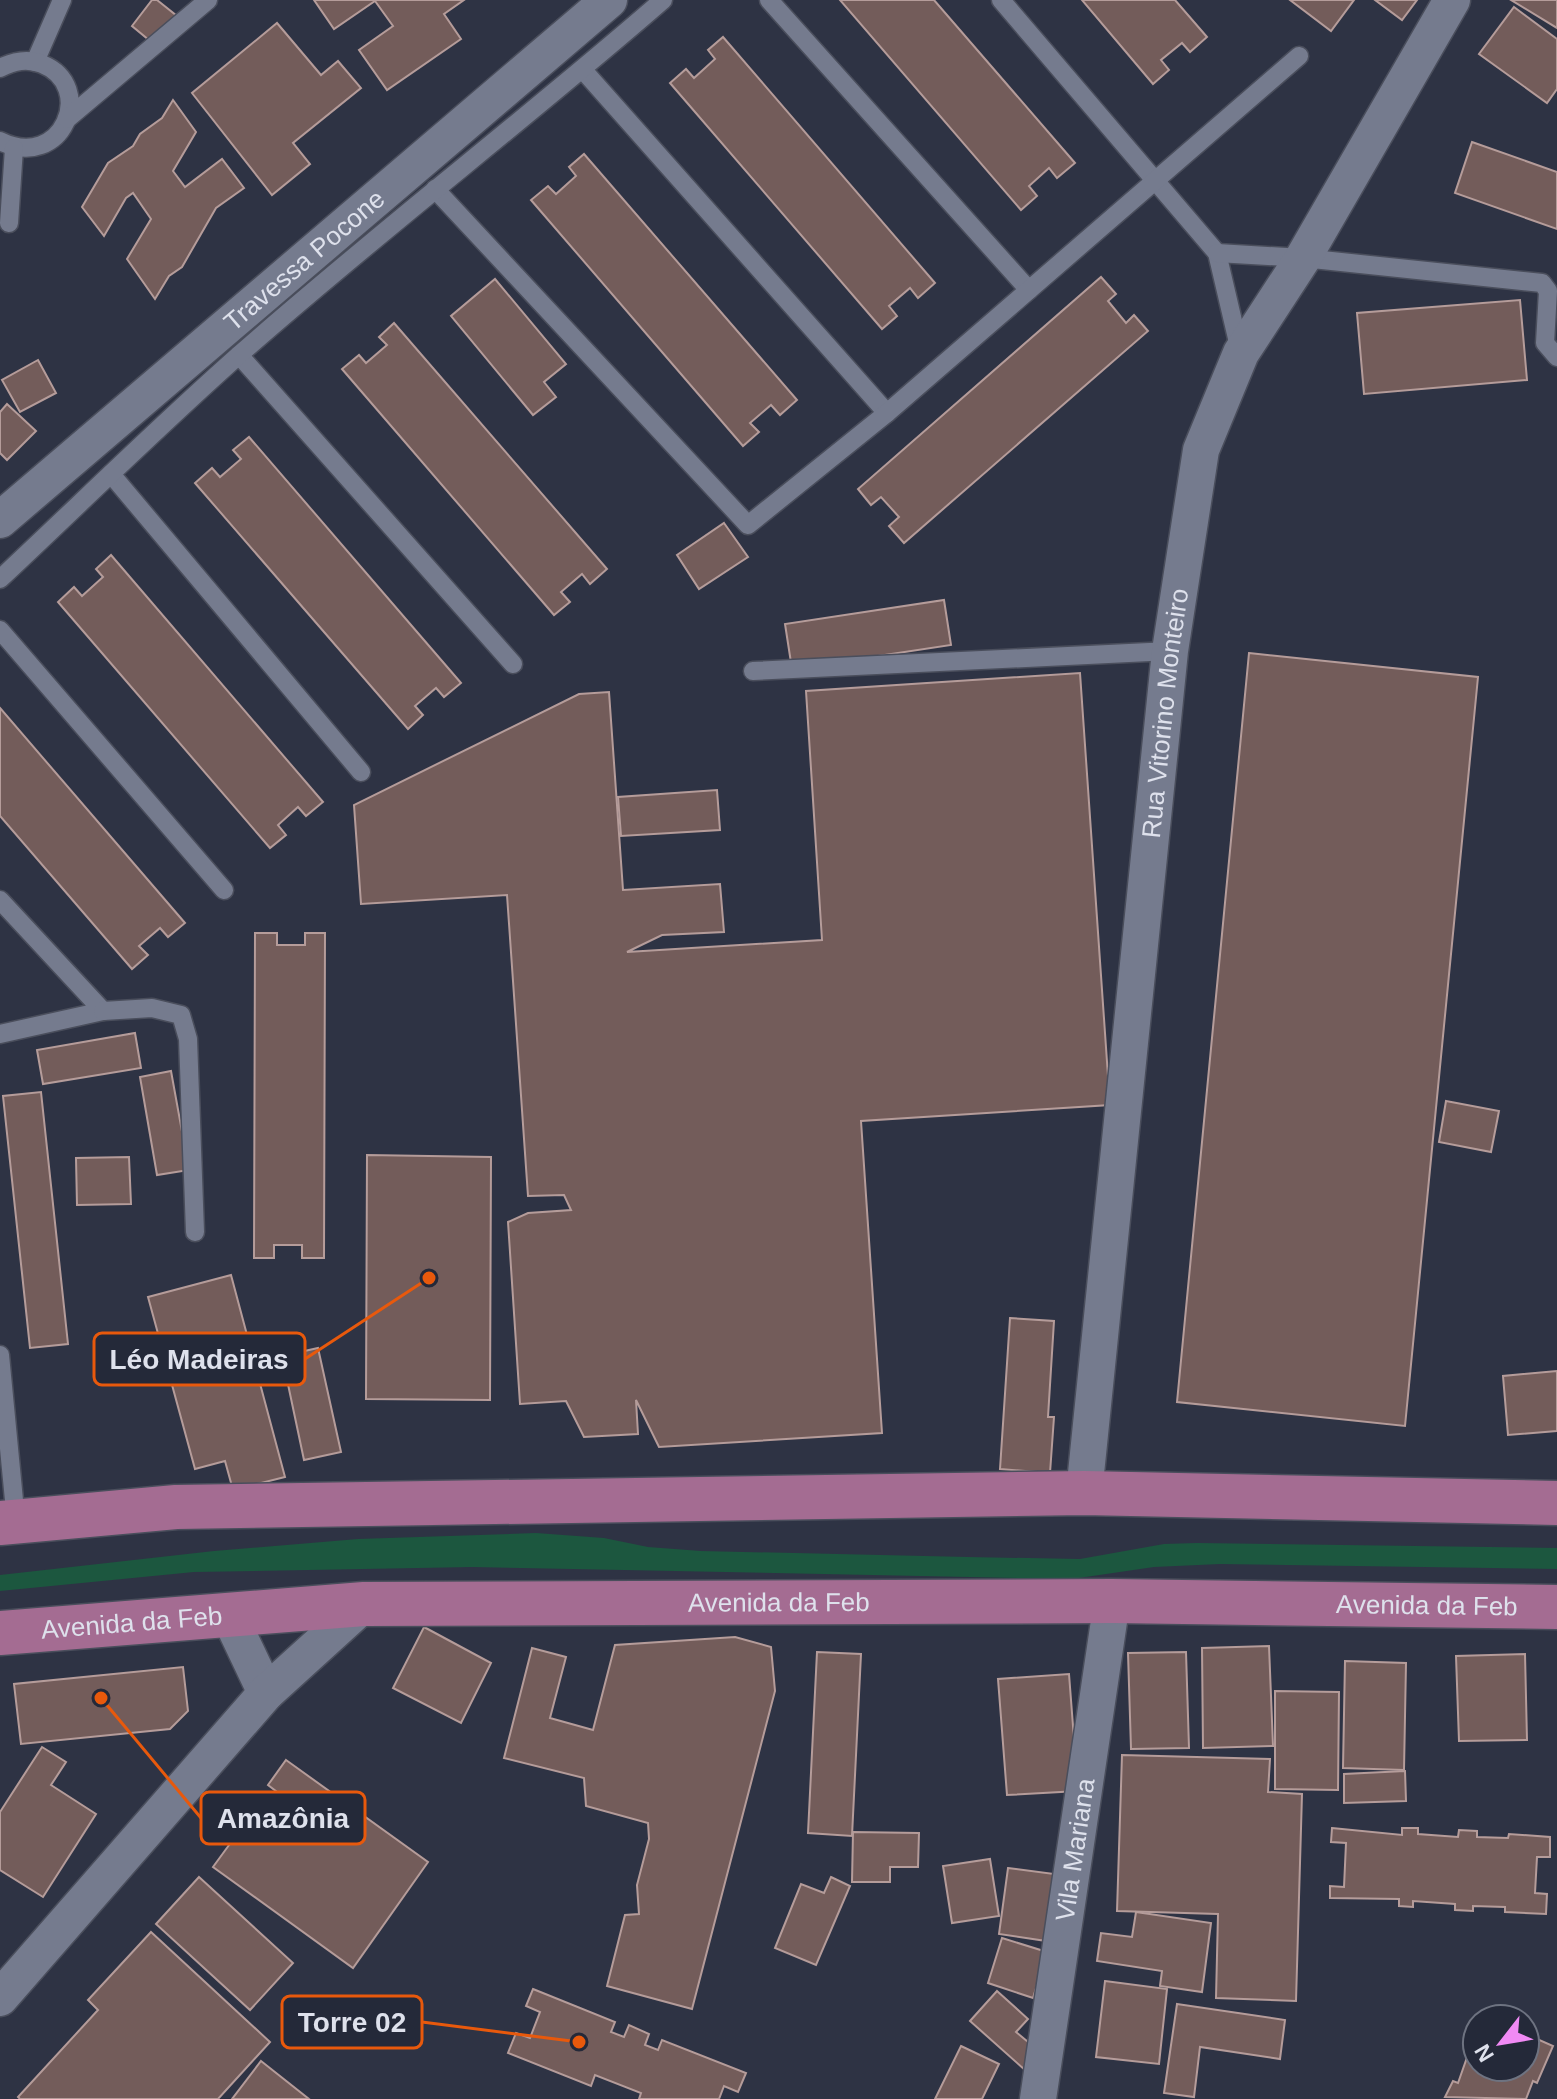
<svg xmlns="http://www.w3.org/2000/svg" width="1557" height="2099" viewBox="0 0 1557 2099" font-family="Arial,sans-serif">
  <rect width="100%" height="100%" fill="#2e3344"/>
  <path fill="#1c573f" d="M536 1533 604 1538 648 1547 701 1551 968 1557 1080 1559 1164 1544 1197 1543 1557 1548V1569L1220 1564 1154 1567 1072 1579 472 1567 194 1572 0 1591V1575L214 1551 358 1539Z"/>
  <g fill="#735c5a" stroke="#b59c9a" stroke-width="2">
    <path d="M152 0H157L177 16 155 45 132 26Z"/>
    <path d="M314 0H464L444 14 461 39 387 90 359 50 393 26 375 1 334 29Z"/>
    <path d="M840 0H934L1075 163 1057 178 1049 168 1029 186 1037 196 1021 210Z"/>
    <path d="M1082 0H1175L1207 37 1190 52 1182 43 1161 60 1169 70 1153 84Z"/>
    <path d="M1290 0H1354L1331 31Z"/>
    <path d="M1375 0H1417L1402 20Z"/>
    <path d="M1511 0H1557V28Z"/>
    <path d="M1514 7 1557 39V89L1547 103 1479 54Z"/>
    <path d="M277 23 321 75 338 61 361 88 293 143 310 164 272 195 192 93Z"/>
    <path d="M723 37 935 283 918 298 910 288 889 306 897 316 882 329 670 83 686 69 694 78 715 59 708 50Z"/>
    <path d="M173 100 196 132 173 171 185 187 222 159 244 188 216 208 182 267 169 276 155 299 127 259 151 219 133 193 126 198 104 236 82 207 108 163 133 146 140 134 162 118Z"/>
    <path d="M1472 142 1557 172V229L1455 193Z"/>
    <path d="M584 154 797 400 780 415 771 405 750 423 759 432 743 446 531 200 548 186 556 194 576 176 569 167Z"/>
    <path d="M1101 277 1116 294 1108 301 1126 323 1134 315 1148 331 904 543 889 526 899 517 881 497 871 505 858 489Z"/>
    <path d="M495 279 566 364 544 382 556 397 533 415 451 316Z"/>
    <path d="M1520 300 1527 380 1364 394 1357 313Z"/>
    <path d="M394 323 607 569 590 584 582 574 561 592 570 602 554 615 342 369 359 355 366 363 387 345 379 337Z"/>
    <path d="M38 360 56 393 20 412 2 380Z"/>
    <path d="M7 404 36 431 7 460 0 453V412Z"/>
    <path d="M249 437 461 683 444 697 436 688 415 706 423 715 408 729 195 483 212 468 220 477 241 459 233 450Z"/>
    <path d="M724 523 748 557 699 589 677 555Z"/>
    <path d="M111 555 323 802 306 816 298 807 278 825 286 835 270 848 58 602 74 587 82 596 103 577 96 569Z"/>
    <path d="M944 600 951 645 792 669 785 624Z"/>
    <path d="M1249 653 1478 677 1405 1426 1177 1402Z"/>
    <path d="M1080 673 1110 1105 861 1121 882 1433 659 1447 636 1400 638 1434 584 1437 566 1401 520 1404 508 1222 528 1213 571 1210 564 1195 528 1196 507 895 361 904 354 805 579 694 609 692 623 890 720 884 724 932 662 935 627 952 822 940 806 691Z"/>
    <path d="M0 708 185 923 168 937 160 928 139 946 148 955 132 969 0 816Z"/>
    <path d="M717 790 720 830 621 836 618 797Z"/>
    <path d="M255 933H277V945H305V933H325L324 1258H302V1245H274V1258H254Z"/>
    <path d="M135 1033 141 1068 43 1084 37 1050Z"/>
    <path d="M171 1071 189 1170 157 1175 140 1077Z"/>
    <path d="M41 1092 68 1344 30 1348 3 1096Z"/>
    <path d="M1446 1101 1499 1111 1491 1152 1439 1142Z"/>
    <path d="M367 1155 491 1157 490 1400 366 1399Z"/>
    <path d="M129 1157 131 1204 77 1205 76 1158Z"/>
    <path d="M231 1275 285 1477 233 1490 225 1461 195 1469 148 1297Z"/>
    <path d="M1010 1318 1054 1321 1048 1417H1054L1050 1473 1000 1469Z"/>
    <path d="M318 1348 341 1452 304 1460 282 1356Z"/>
    <path d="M1557 1371V1431L1508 1435 1503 1376Z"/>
    <path d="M424 1627 491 1663 461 1723 393 1688Z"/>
    <path d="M735 1637 771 1647 775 1691 692 2009 607 1986 625 1915 639 1914 637 1885 649 1839 648 1823 586 1806 584 1778 504 1758 532 1648 566 1657 550 1718 593 1730 615 1645Z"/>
    <path d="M1269 1646 1273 1746 1203 1748 1202 1648Z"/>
    <path d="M817 1652 861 1654 852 1836 808 1833Z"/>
    <path d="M1186 1652 1189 1748 1131 1749 1128 1653Z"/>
    <path d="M1525 1654 1527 1740 1459 1741 1456 1656Z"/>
    <path d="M1345 1661 1406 1663 1404 1770 1343 1768Z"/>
    <path d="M183 1667 188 1711 170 1729 21 1744 14 1684Z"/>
    <path d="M1069 1674 1078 1791 1007 1795 998 1679Z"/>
    <path d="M1275 1691 1339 1692 1338 1790 1275 1789Z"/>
    <path d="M42 1747 66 1762 51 1785 96 1814 43 1897 0 1870V1812Z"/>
    <path d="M1122 1755 1270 1759 1268 1792 1302 1794 1296 2001 1216 1998 1218 1914 1117 1911Z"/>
    <path d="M286 1760 428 1862 353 1968 213 1867 240 1830 255 1840 285 1798 268 1785Z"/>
    <path d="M1405 1771 1406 1801 1344 1803V1774Z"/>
    <path d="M1332 1828 1402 1835V1828H1418V1834L1458 1837 1459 1830 1477 1831V1837L1508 1838 1509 1834 1550 1837V1857H1537L1535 1893 1547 1894 1546 1914 1505 1912V1907L1473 1906V1911L1455 1910V1904L1413 1901V1907L1399 1906V1899L1330 1898V1886L1344 1887 1346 1843 1331 1842Z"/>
    <path d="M853 1832 919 1833 918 1867H890V1882H852Z"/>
    <path d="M990 1859 999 1916 952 1923 943 1866Z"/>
    <path d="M1008 1868 1062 1875 1053 1942 999 1934Z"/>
    <path d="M199 1877 293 1963 250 2010 156 1924Z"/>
    <path d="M831 1877 850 1886 816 1965 775 1948 801 1884 824 1893Z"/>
    <path d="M1136 1912 1211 1923 1202 1992 1160 1986 1162 1971 1097 1961 1101 1933 1132 1937Z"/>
    <path d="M151 1932 270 2042 218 2099H20L18 2097 98 2010 88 2000Z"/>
    <path d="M1002 1938 1047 1952 1033 1998 988 1983Z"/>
    <path d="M1105 1981 1167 1989 1159 2064 1096 2057Z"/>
    <path d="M533 1989 615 2022 611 2032 624 2037 629 2025 649 2034 645 2045 658 2050 662 2040 746 2073 738 2092 724 2086 719 2099H639L641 2093 595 2075 591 2086 508 2053 516 2033 530 2038 540 2012 526 2006Z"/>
    <path d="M997 1991 1028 2019 1016 2032 1040 2052 1025 2070 970 2021Z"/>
    <path d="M1177 2004 1285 2020 1280 2059 1200 2047 1194 2097 1164 2093Z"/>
    <path d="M1477 2029V2067H1525V2047L1530 2050 1535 2038 1553 2046 1537 2083 1533 2081 1526 2099 1445 2097 1453 2081 1458 2083Z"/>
    <path d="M961 2046 999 2064 982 2099H935Z"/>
    <path d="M261 2061 309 2099H232Z"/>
  </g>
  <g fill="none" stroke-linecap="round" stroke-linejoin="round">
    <g stroke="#4a4e5c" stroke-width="21">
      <g id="service">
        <path d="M769 0 1029 290"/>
        <path d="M1001 0 1217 253 1240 351"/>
        <path d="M35 62 62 0"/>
        <path d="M0 68C14 61 27 58 42 64 97 86 63 172 0 141"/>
        <path d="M583 70 887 413"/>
        <path d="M67 119 208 0"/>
        <path d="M435 189 748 525 887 413 1299 56"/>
        <path d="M9 223 14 148"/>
        <path d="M1217 253 1303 258 1542 283 1548 291 1545 343 1557 357"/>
        <path d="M239 355 513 664"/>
        <path d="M111 474 361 772"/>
        <path d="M0 579C80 504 158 427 239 355 377 233 524 121 663 0"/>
        <path d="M0 630 224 890"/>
        <path d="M753 671 1170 651"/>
        <path d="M0 900 103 1011 0 1034"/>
        <path d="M103 1011 152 1008 181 1015 188 1039 195 1232"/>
        <path d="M0 1355 16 1521"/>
      </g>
    </g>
    <g stroke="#4a4e5c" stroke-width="39">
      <g id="minor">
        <path id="s1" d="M0 520 609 0"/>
        <path id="s2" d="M1084 1493 1170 651 1201 450 1241 353 1303 258 1452 0"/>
        <path d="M228 1613 266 1693"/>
        <path d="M0 1998 266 1693 364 1604"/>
        <path id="s3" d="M1038 2099 1112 1601"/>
      </g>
    </g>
    <g stroke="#4a4e5c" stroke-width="47">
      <g id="primary">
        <path d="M0 1523 176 1507 1084 1493 1557 1503"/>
        <path id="s4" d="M0 1633 364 1604 1112 1601 1557 1607"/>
      </g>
    </g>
    <use href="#service" stroke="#757b8e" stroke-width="18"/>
    <use href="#minor" stroke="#757b8e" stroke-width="36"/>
    <use href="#primary" stroke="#a46c92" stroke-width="44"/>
  </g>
  <g text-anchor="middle" stroke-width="7" stroke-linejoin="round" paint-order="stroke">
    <g font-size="26" fill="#dee1ec" stroke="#242939">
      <text dy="9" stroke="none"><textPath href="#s1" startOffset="400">Travessa Pocone</textPath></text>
      <text dy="9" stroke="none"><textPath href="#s2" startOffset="784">Rua Vitorino Monteiro</textPath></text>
      <text dy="9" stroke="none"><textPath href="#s4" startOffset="780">Avenida da Feb</textPath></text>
      <text dy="9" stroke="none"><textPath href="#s4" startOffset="1428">Avenida da Feb</textPath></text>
      <text dy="9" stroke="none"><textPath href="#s4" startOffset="132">Avenida da Feb</textPath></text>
      <text dy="9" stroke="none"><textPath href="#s3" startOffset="252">Vila Mariana</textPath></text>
    </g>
  </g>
  <path fill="none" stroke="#e8590c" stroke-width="3" d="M429 1278L305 1359M101 1698L201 1818M579 2042L422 2022"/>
  <g fill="#e8590c" stroke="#242939" stroke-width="3">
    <circle cx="429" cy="1278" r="8"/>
    <circle cx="101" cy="1698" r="8"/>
    <circle cx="579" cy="2042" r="8"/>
  </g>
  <g fill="#242939" stroke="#e8590c" stroke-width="3">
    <rect x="94" y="1333" width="211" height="52" rx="8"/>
    <rect x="201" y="1792" width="164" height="52" rx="8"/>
    <rect x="282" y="1996" width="140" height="52" rx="8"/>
  </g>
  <g font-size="28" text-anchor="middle" font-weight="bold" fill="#dee1ec">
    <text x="199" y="1369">Léo Madeiras</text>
    <text x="283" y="1828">Amazônia</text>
    <text x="352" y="2032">Torre 02</text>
  </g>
  <g transform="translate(1501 2043) rotate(239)"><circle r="38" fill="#242939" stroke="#6e7381" stroke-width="2"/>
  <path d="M0-6L14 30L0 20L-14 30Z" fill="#f18af5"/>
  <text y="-12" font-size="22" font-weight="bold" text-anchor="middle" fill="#dee1ec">N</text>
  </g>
</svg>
